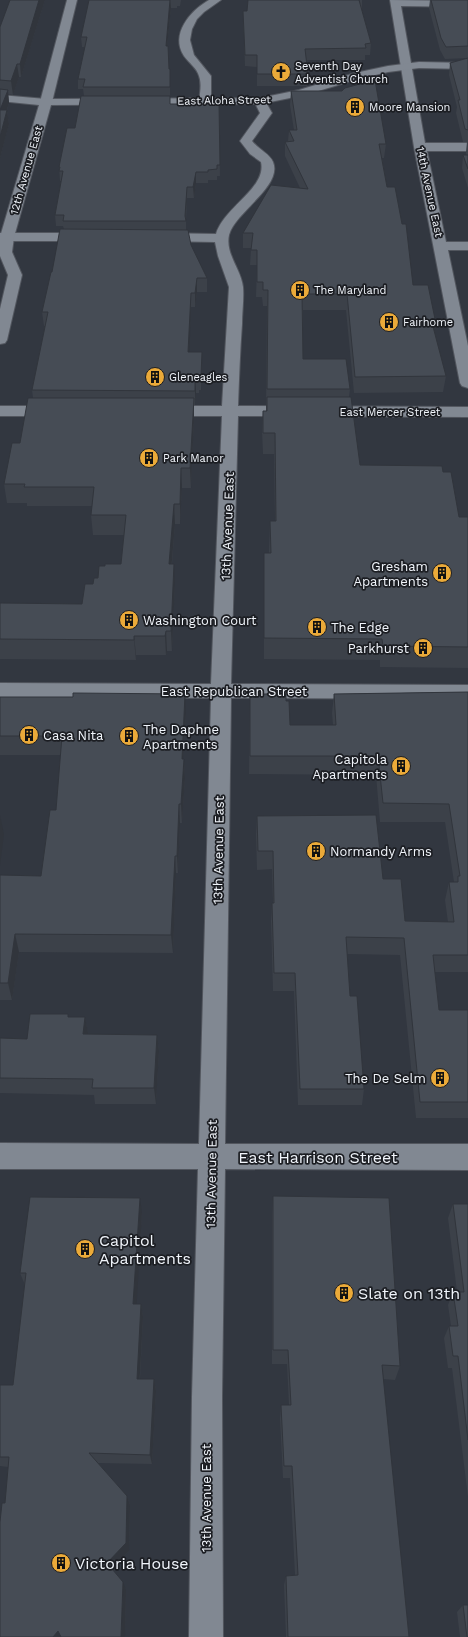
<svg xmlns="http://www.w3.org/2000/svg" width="468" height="1637" viewBox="0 0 468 1637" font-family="'Work Sans',sans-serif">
  <rect width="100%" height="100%" fill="#323740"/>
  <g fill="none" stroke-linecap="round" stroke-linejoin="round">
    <g stroke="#52565e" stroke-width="2">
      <g id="street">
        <path d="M67 0H77L52 102 50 104H42L40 102Z"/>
        <path d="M209 0H221L204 12 197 19 192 29 190 40 194 55 211 76V101L209 103H201L199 101C200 93 202 84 199 76 197 68 189 63 184 56 170 34 190 11 209 0Z"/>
        <path d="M390 0 468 1V7L401 6 425 143H468V151H427L446 242H468V250H448L468 346V388L462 386 460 383 414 147Z"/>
        <path d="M260 98 264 99 272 113 252 141C258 149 270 154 273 162 283 186 235 212 229 235 225 254 241 269 243 287 244 299 242 312 242 324 240 351 239 379 238 406L468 407V417L238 416 231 684 468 685V699L231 698 225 1144H468V1170L225 1169 222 1397 223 1637H189L192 1397 198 1169H0V1143L199 1144 211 698 0 697V683L211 684 222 416H165L159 414 157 411 159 408 165 406H222L229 287 218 256 215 242 159 241 154 240 152 237 154 234 159 233 216 234C224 207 267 188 261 162L250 154 240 141 260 113 254 101 256 99Z"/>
        <path d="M0 233H89L94 234 96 237 94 240 89 241H0Z"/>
        <path d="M0 406H57L63 408 65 411 63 414 57 416H0Z"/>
      </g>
    </g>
    <g stroke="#52565e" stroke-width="2">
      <path id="secondary" d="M419 62 468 63V69L419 68 388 72 358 79 305 95 260 104 51 105 14 237 12 252 22 275 7 340 5 343 0 344V309L8 275 0 256V237L39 105 0 101V95L46 99 260 98 299 90 355 73 388 66Z"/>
    </g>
    <use href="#street" fill="#818892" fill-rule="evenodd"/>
    <use href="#secondary" fill="#818892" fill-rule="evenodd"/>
  </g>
  <g fill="#3c4149">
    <path d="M10 0H45L21 77H19L13 95 8 94 9 103 7 110 9 124 0 158V27Z"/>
    <path d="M89 0H181L180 6H177V8H171L167 46 169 69H170V104H219L220 176H217V180H208V183H196L194 198H187L186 220V230L191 245 207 278V292H197L195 307H191L189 352 202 367 201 390H199V393H196L195 405H194V418L191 488H182L180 524H175L172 564 175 583 172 651H167L166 655H136V660L0 659V603L82 604 93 584 105 566 121 564 124 535H93L91 515 92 506H27V503H7L4 484 20 443 33 398 32 390 45 326H44L42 312 64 229 63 226H56L55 215 61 181H60L59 167 75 128 84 96 83 89H78V79L85 47H82L81 37Z"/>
    <path d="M248 0H362V10L371 43 370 55H365V60H306L308 74 307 86H257V67L245 66 243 11H247Z"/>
    <path d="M430 0H468V58L445 59 440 50 429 8Z"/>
    <path d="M468 58V188L462 168 463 155H466V152L467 142H463L456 113 457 107 449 75 450 63Z"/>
    <path d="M291 91 386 144 384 158H382L387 187 413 285 435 319 433 328 446 376 443 392 354 393 346 310H303V359L350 389 349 397 360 465 443 472 459 517H468V668L380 667V660L264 659V553H269L270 521H275L274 454H263L262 431 263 411H266L267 306H263L262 297H256L257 265H250L251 248H243V233L300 188 285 156V142L288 141 289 130H294L290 105Z"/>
    <path d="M468 692V972H435L439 1010H468V1118H416L400 955 347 954 350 996 364 1089 362 1105H298L294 991H273L271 921 272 903H273L272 869 257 870 256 834 257 816 383 879 405 921 448 922 445 900 449 882H454L445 822H380L376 775 249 774 250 694 286 701 290 725H333L332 713 334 694Z"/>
    <path d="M0 697 186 713 183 759H184L185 778 182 823H180L178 873H176L173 953 19 952 12 1000H0V875L41 876 56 810 61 755H0Z"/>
    <path d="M69 1017H85L88 1034 157 1035 159 1051 156 1104H95L94 1095 0 1093V1038L27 1039Z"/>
    <path d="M273 1196 400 1366 395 1380 383 1379 409 1637H286L284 1585 286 1576 295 1575 290 1478H283L280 1419 281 1405H289L287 1364H272V1214Z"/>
    <path d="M453 1204H468V1497L452 1368H448L444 1338 449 1326H451L448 1305 453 1292H457L448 1218Z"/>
    <path d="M142 1212 136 1304H141L143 1317 140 1379H154L156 1391 152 1464 98 1463 127 1496 130 1505 129 1551 112 1569 126 1589 125 1637H0L5 1503 8 1467 0 1466V1385H13L25 1285 20 1273Z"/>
    <path d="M463 1605 468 1637H460L457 1612Z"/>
  </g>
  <g fill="#31353c">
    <path d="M39 0H45L21 77 20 64Z"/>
    <path d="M170 0 171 8 166 56V46Z"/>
    <path d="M17 64 19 77 13 95 11 81Z"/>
    <path d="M8 90 9 103 2 124 0 110Z"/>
    <path d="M7 110 9 124 0 158V137Z"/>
    <path d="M196 172V183L194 198 193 187Z"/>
    <path d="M187 187V198L185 221V216Z"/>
    <path d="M197 278V292L195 307V293Z"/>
    <path d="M191 293V307L189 367 188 352Z"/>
    <path d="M202 352V367L201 390V376Z"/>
    <path d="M195 378 196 393 195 405Z"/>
    <path d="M194 398V418L191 488 190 468Z"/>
    <path d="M181 468 182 488 180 524V504Z"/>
    <path d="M174 504 175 524 170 583 169 564Z"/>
    <path d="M174 564 175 583 172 651 171 631Z"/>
    <path d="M166 631 167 651 166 655 165 636Z"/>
    <path d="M134 636 136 655V660L134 640Z"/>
    <path d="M185 694 186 713 182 778V759Z"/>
    <path d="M184 759 185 778 182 823 181 804Z"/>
    <path d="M179 804 180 823 178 873 177 856Z"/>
    <path d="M0 815 4 834 0 866Z"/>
    <path d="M175 856 176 873 173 953 171 935Z"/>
    <path d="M15 934 19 952 12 1000 8 983Z"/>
    <path d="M85 1017 88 1033 86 1051 83 1034Z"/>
    <path d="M157 1035 159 1051 156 1104 154 1088Z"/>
    <path d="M140 1198 142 1212 136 1317 133 1304Z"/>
    <path d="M141 1304 143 1317 139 1390 137 1379Z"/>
    <path d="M154 1379 156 1391 152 1464 150 1455Z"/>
    <path d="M127 1496 130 1505 129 1551 110 1571 107 1563Z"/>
    <path d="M123 1582 126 1589 125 1637H121Z"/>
    <path d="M58 1631 62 1637H53Z"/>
  </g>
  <g fill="#464c55" stroke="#31353c">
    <path d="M10 0H39L20 64H17L11 81 0 80V27Z"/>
    <path d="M89 0H170L166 46H168L169 69H170V87H83L85 79H78L87 37H81Z"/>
    <path d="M248 0H359L371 43 365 44 366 48 305 49 308 74H257V55H245L243 11H247Z"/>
    <path d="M431 0H468V46L446 47 441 38Z"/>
    <path d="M468 58V130L465 129 458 100H460L450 63Z"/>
    <path d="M375 80 386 144H379L387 187H395L402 224H406L413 285H428L435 319H431L446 376 355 377 347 294H302L303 359H346L350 389H267L268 290H263V282H257V250H251L253 233H243L271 185 308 189 285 142 294 141 289 130H297L291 91H342L345 88Z"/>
    <path d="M0 89 8 90 0 110H7L0 137Z"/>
    <path d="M81 96H170V104H219L220 165H217V169L208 170V172H196L193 187H187L185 216 186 221H63L64 215H55L63 171H59L60 167H59L67 128H75Z"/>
    <path d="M463 155H468V169Z"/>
    <path d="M60 229 188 230 191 245 207 278H197L195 293H191L188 352H202L201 376H199V378H195V391L32 390 48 312H42L51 272H52Z"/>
    <path d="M267 397H351L360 465 442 466 443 472H451L459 517H468V647L383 646 382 639 264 638V553H271L270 521H276L275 433H263V411H267Z"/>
    <path d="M28 398H194L190 468H181L180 504H174L169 564H174L171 631H166L165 636H134V640L0 639V603L82 604 85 584H93L94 578H98L99 566H105V564H121L126 515H91L94 487H24L25 484H4L12 443H20Z"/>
    <path d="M468 692V955H433L439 1010H468V1102H420L404 938 346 937 350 996H357L364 1089H300L295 973H274L272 903H274L273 851H258L257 816 376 815 383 879H401L405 921 454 922 449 882H458V876H460L449 804 383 803 378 756H250V694H286V701H289L290 725H336L334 694Z"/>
    <path d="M73 693 185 694 182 759H184L181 804H179L177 856H175L171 935 15 934 8 983H0V875L41 876 50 810H56L62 736H0V697H73Z"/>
    <path d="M30 1014H68V1017H85L83 1034 157 1035 154 1088H92L93 1079 0 1078V1038L27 1039Z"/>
    <path d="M273 1196 389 1198 400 1366 382 1365 409 1637H288L286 1576 298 1575 292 1466H284L281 1405H291L288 1350H273Z"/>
    <path d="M30 1197 140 1198 133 1304H141L137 1379H154L150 1455 89 1453 127 1496 126 1543 107 1563 123 1582 121 1637H61L58 1631 53 1637H0V1522L2 1503H5L9 1457H0V1385H13L26 1273H20Z"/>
    <path d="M453 1204H468V1440L458 1356H453L449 1326H458L453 1292H464Z"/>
    <path d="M463 1605H468V1637H467Z"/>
  </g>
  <defs>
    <g id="church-disc" transform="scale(1)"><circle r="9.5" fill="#ebaa39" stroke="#1c1e23"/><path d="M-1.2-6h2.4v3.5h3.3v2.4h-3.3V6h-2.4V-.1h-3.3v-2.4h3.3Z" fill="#111"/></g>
    <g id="building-disc" transform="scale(1)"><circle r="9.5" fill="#ebaa39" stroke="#1c1e23"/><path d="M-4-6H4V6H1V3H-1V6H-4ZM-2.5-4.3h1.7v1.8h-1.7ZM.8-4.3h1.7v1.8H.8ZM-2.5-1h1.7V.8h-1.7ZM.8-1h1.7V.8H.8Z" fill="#111"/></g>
  </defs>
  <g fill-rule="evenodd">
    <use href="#church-disc" x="281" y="72"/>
    <use href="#building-disc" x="355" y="107"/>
    <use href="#building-disc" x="300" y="290"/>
    <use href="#building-disc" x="389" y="322"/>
    <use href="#building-disc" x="155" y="377"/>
    <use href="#building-disc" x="149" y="458"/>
    <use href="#building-disc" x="442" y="573"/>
    <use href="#building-disc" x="129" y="620"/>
    <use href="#building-disc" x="317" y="627"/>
    <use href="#building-disc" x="423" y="648"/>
    <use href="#building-disc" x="29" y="735"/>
    <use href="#building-disc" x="129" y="736"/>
    <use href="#building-disc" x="401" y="766"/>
    <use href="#building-disc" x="316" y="851"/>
    <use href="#building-disc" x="440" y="1078"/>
    <use href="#building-disc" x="85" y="1249"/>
    <use href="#building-disc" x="344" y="1293"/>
    <use href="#building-disc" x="61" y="1563"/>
  </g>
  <g text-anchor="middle" stroke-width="3.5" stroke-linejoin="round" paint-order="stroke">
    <g font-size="11" fill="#f1f5fb" stroke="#1c1e23" text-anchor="start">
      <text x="295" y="70">Seventh Day<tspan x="295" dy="13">Adventist Church</tspan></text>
      <text x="369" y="111">Moore Mansion</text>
      <text x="314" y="294">The Maryland</text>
      <text x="403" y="326">Fairhome</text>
      <text x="169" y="381">Gleneagles</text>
      <text x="163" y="462">Park Manor</text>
    </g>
    <g font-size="11" fill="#f1f5fb" stroke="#1c1e23">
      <text transform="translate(224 100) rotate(-1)" y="4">East Aloha Street</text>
      <text transform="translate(26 170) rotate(-74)" y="4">12th Avenue East</text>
      <text transform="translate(430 192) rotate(78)" y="4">14th Avenue East</text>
      <text x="390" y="416">East Mercer Street</text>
    </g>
    <g font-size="13" fill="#f1f5fb" stroke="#1c1e23">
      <text transform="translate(227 526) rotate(-88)" y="5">13th Avenue East</text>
      <text x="234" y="696">East Republican Street</text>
      <text transform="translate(218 850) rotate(-89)" y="5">13th Avenue East</text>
      <text transform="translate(211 1174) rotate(-89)" y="5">13th Avenue East</text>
      <text transform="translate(206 1498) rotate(-90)" y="5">13th Avenue East</text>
    </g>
    <g font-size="13" fill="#f1f5fb" stroke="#1c1e23" text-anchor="start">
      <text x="428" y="571" text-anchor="end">Gresham<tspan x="428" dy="15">Apartments</tspan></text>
      <text x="143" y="625">Washington Court</text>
      <text x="331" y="632">The Edge</text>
      <text x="409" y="653" text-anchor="end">Parkhurst</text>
      <text x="143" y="734">The Daphne<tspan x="143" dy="15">Apartments</tspan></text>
      <text x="43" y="740">Casa Nita</text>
      <text x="387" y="764" text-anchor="end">Capitola<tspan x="387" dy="15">Apartments</tspan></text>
      <text x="330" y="856">Normandy Arms</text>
      <text x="426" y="1083" text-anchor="end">The De Selm</text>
    </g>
    <g font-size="16" fill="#f1f5fb" stroke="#1c1e23">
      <text x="318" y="1163">East Harrison Street</text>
    </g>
    <g font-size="16" fill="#f1f5fb" stroke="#1c1e23" text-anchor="start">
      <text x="99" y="1246">Capitol<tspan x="99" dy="18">Apartments</tspan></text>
      <text x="358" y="1299">Slate on 13th</text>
      <text x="75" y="1569">Victoria House</text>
    </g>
  </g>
</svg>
